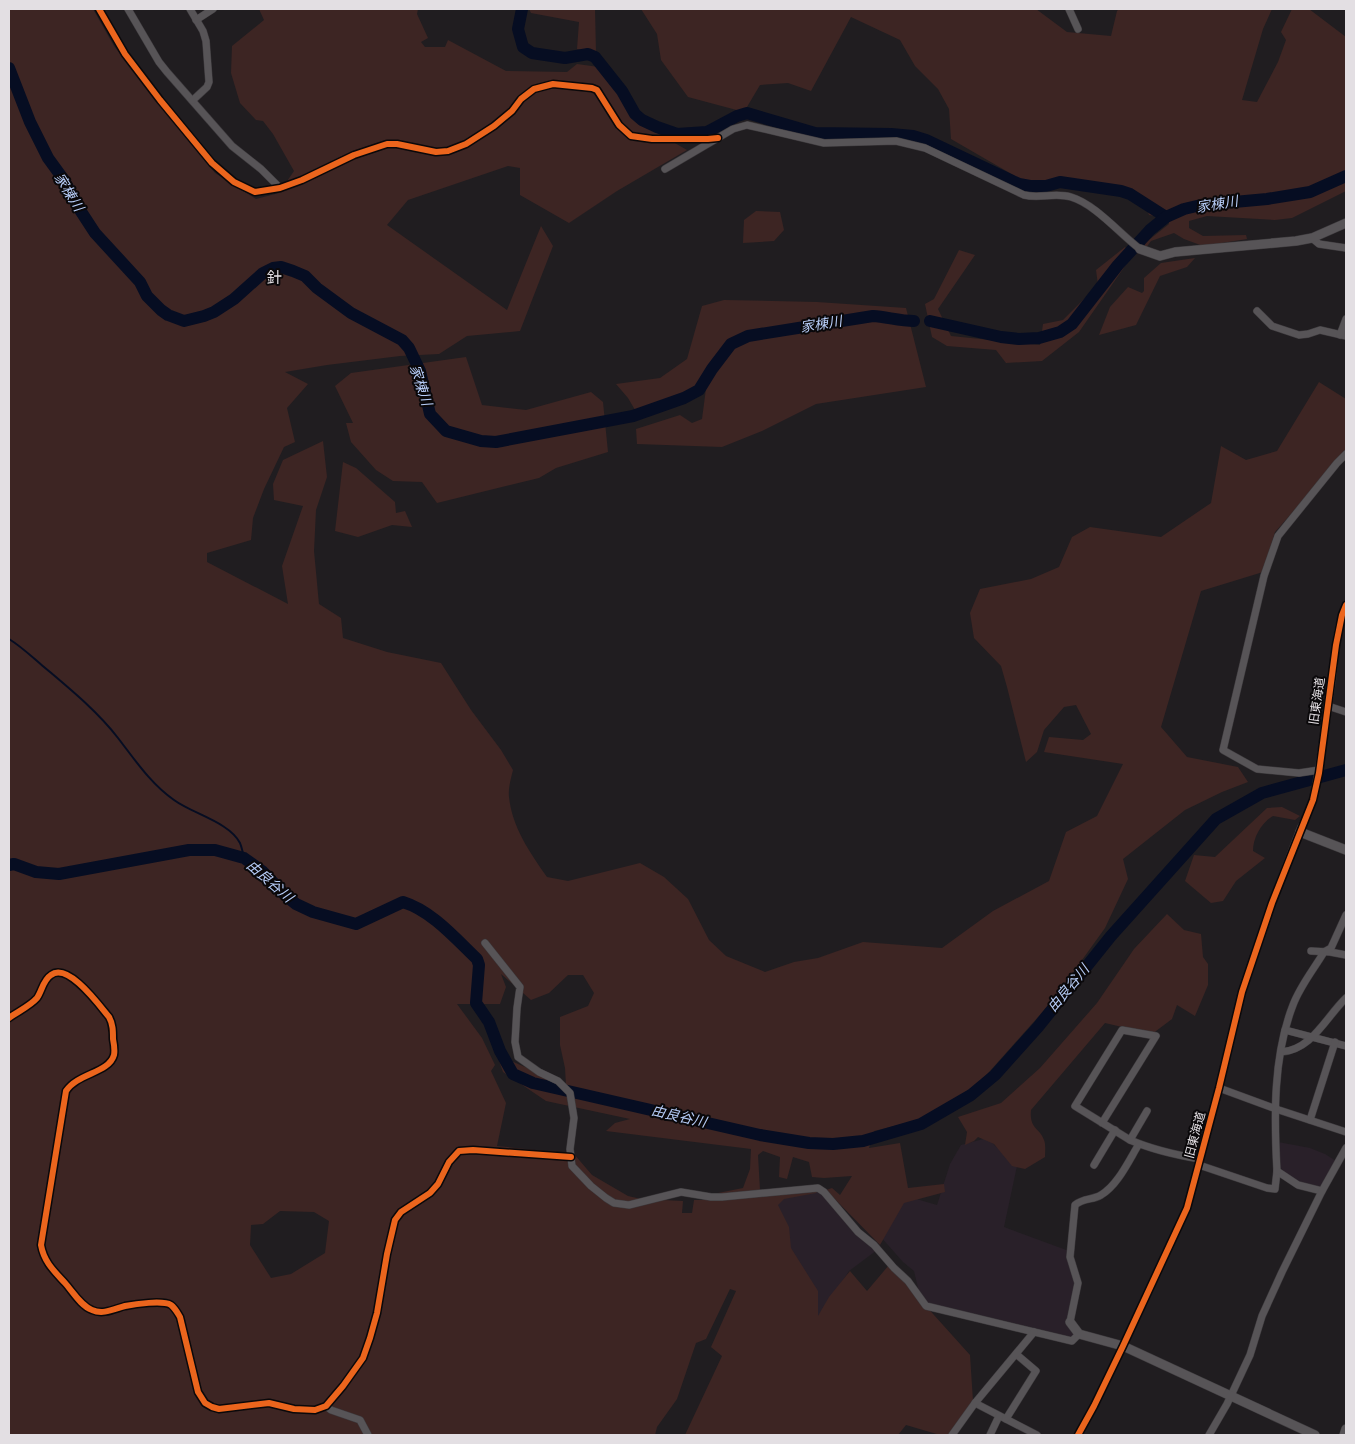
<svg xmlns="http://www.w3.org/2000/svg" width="1355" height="1444" viewBox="0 0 1355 1444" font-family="'Open Sans','Noto Sans JP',sans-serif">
  <rect width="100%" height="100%" fill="#201d20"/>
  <g fill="#292029">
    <path d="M987 1138 1017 1166 1004 1227 1069 1251 1075 1282 1069 1322 1076 1336 1072 1337 928 1303 919 1292 914 1271 903 1262 880 1236 902 1198H913L937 1205 950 1164 961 1145Z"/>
    <path d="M1278 1142 1310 1148 1325 1154 1336 1161 1320 1189 1296 1182 1290 1178 1278 1165Z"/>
    <path d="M817 1189 877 1250 849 1271 818 1319 769 1194Z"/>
  </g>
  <g fill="#3d2523" fill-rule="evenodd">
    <path d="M9 9H93L114 46 215 173 256 199 279 193 294 171 273 134 263 121 256 120 240 103 231 73 232 46 264 20 259 9H418L417 14 428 38 421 42 425 47H445L448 40 506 71 567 72 577 64 606 68 645 126 687 150 617 191 569 223 520 195V168L508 166 408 200 387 225 507 310 541 226 553 246 520 331 467 336 439 354 400 356 327 365 285 372 308 384 287 408 295 442 284 447 264 489 253 518 251 540 207 553V562L288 604 282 566 303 506 274 500 273 484 283 460 323 441 327 477 316 510 314 551 319 604 341 618 343 638 387 652 441 663 471 710 501 750 513 770C511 778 508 789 509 797 512 827 530 853 547 877L568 881 640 863 664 877 688 899 709 940 726 956 765 972 794 962 818 958 863 942 942 948 993 911 1049 881 1066 832 1097 816 1123 764 1044 752 1049 737 1083 740 1091 734 1076 705 1064 707 1044 730 1037 752 1026 762 1007 687 1001 666 974 638 970 613 980 589 1031 579 1059 567 1072 537 1090 527 1161 537 1211 503 1221 446 1246 460 1277 451 1319 382 1346 399V452L1275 532 1263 572 1201 591 1161 727 1187 757 1238 767 1248 782 1222 792 1185 810 1123 859 1128 879 1105 928 1054 999 973 1090 918 1120 874 1131 869 1148 900 1143 908 1188 944 1184 945 1192 904 1203 880 1245 826 1190 832 1188 840 1195 852 1176 824 1178 812 1177 809 1162 793 1157 787 1179 779 1177 780 1157 763 1151 758 1155 760 1190 711 1196 708 1195 743 1188 750 1169 751 1149 606 1131 615 1123 630 1119 546 1101 503 1072 499 1061 509 1060 566 1085 565 1068 560 1045V1017L588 1006 594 993 583 975H568L549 993 531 1000 501 974 506 987 500 1004H457L482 1038 495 1065 491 1071 506 1103 497 1146 574 1154 592 1175 628 1196 641 1199 683 1201 682 1213H692L694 1200H711L818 1190 816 1193 784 1199 778 1205 789 1227 791 1248 818 1291V1316L829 1297 850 1271 867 1291 889 1265 970 1355 973 1401 948 1435H940L906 1425 898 1435H685L722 1356 711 1347 736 1291 730 1289 706 1339 696 1343 677 1399 657 1427 655 1435H9ZM280 1211 314 1212 329 1221 325 1253 291 1274 271 1278 250 1245 251 1225 263 1224Z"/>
    <path d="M529 9H595L596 52 577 49 579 22 531 13Z"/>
    <path d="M641 9H1036L1067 32 1111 36 1117 11 1119 9H1272L1263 29 1242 100 1257 102 1278 62 1286 40 1281 32 1292 9H1309L1346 37V191L1292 218 1275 220 1207 216 1189 221V228L1203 236 1246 235 1247 239 1203 246 1184 239 1174 233 1151 241 1145 249V243L1169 224 1167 218 1149 215 1143 196 1121 190 1027 183 951 139 949 109 938 89 915 66 900 40 851 17 811 91 788 83 760 85 744 112 688 97 661 60 657 34Z"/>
    <path d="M756 211 780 212 784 230 774 241 743 243 744 220Z"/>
    <path d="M1125 247 1132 256 1079 332 1042 361 1006 363 996 350 947 346 932 337 925 304 934 299 959 250 975 255 938 309 951 336 1040 345 1043 324 1063 320 1098 285 1096 270Z"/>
    <path d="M1195 258 1187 267 1160 276 1136 325 1099 335 1110 307 1128 287 1142 293 1144 291V278L1161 263Z"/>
    <path d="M724 300 817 302 906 308 926 387 816 404 762 431 722 447 637 444 636 429 680 415 692 423 702 419 707 381 674 400 638 415 628 398 616 384 660 378 687 359 702 306Z"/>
    <path d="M466 357 482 405 526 410 591 392 603 402 608 452 556 468 539 478 437 503 422 482 393 481 376 470 351 442 346 423H353L335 386 351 373Z"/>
    <path d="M343 462 356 468 395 502 396 513 405 511 412 527 392 525 358 537 335 531Z"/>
    <path d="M1282 807 1300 816 1295 820 1273 816C1261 823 1253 838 1253 851L1265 858 1236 881 1223 901 1211 903 1185 881 1194 855 1215 857 1267 808Z"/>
    <path d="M1167 914 1184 930 1201 934 1203 957 1208 964V985L1195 1016 1177 1005 1172 1019 1152 1034 1105 1023 1031 1110C1029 1129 1040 1128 1044 1140 1046 1145 1045 1152 1045 1157L1025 1169 1012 1166 994 1144 978 1137 974 1141 965 1145 967 1132 958 1117 1001 1103 1040 1068 1097 1003 1134 949Z"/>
  </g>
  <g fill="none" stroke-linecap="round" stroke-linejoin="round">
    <path stroke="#060d22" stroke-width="2" d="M9 639C22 647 32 657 44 667 70 689 97 711 118 738 135 760 151 784 174 800 193 814 229 822 240 843 242 848 243 853 244 858"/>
    <g stroke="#060d22" stroke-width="12">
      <path d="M522 9 518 29 523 47 532 53 565 58 588 54 595 57 622 91 635 114 642 120 657 127 677 134 707 132 737 116 747 113 815 133 891 134 913 136 926 140 1019 184 1030 186H1046L1060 182 1121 191 1130 194 1166 217"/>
      <path d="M9 68 30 122 48 158 64 180 80 210 95 233 140 282 147 296 161 310 168 315 184 321 204 316 214 312 234 299 263 273 273 268 281 267 293 271 305 276 317 288 351 313 402 340 409 348 420 371 430 414 446 431 481 441 496 442 633 416 684 398 699 390 712 369 731 344 748 336 873 316C887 317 900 321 914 321"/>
      <path d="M930 321 1001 337 1019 339 1039 338 1060 332 1072 324 1118 265 1150 230 1166 217 1184 209 1201 205 1267 199 1310 192 1346 176"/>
      <path d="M9 865 14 864 36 872 59 874 189 850H215L244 858 262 871 286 896 296 904 313 912 356 924 403 902C432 911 455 938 477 959L479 965 476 1003 489 1022 500 1051 513 1074 533 1083 760 1135 809 1143 833 1144 863 1141 921 1124 971 1095 995 1075 1038 1027 1111 936 1216 819 1262 793 1346 770"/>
    </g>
    <path stroke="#3d3a3d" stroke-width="7" stroke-dasharray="7 3.5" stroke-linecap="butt" d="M1301 827 1313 800"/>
    <g stroke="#3d3a3d" stroke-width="8">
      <g id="minor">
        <path d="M99 9 125 54 160 100 212 163 234 182 255 192 280 188 302 180 354 155 387 144H397L436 152 448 151 466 144 494 126 512 111 521 99 534 89 553 84 592 88 597 90 619 125 631 136 652 139H708L718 138"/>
        <path d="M128 9 159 62 167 72 232 146 261 169 280 188"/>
        <path d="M190 9 203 31 206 41 209 82 207 87 193 100"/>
        <path d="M1069 9 1078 29"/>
        <path d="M196 20 213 9"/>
        <path d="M665 169 733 129 747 125 824 143 896 141 925 148 1024 195C1040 199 1055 192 1071 197 1095 204 1120 234 1140 249"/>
        <path d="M1312 238 1319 244 1346 248"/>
        <path d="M1257 311 1272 326 1299 335 1308 334 1320 330 1346 336"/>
        <path d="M1340 335 1346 319"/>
        <path d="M1328 706 1346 712"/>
        <path d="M1319 770 1299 773 1257 769 1223 750 1264 576 1278 536 1337 463 1346 454"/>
        <path d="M1313 800C1321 761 1326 721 1332 681 1335 656 1336 628 1346 605"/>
        <path d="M485 943 520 987 517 1008 515 1042 518 1057 539 1072 558 1081 570 1093 574 1118 570 1149 572 1166 591 1186 606 1198 614 1203 629 1205 681 1192 711 1197H722L818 1188 824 1192 858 1232 874 1245 894 1268 908 1281 926 1306 1072 1341 1079 1334"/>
        <path d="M1311 951 1330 952 1346 955"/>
        <path d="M9 1018C17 1012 30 1006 37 998 42 991 43 980 51 975 68 962 99 1005 109 1017 113 1024 113 1031 113 1039 114 1044 115 1050 114 1055 109 1073 78 1073 66 1091L41 1245C44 1262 54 1271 65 1283 73 1292 81 1306 92 1310 103 1315 114 1309 125 1306 135 1304 163 1300 171 1305 175 1308 177 1312 180 1317L198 1392 205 1403 212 1407 219 1409 269 1403 294 1409 315 1410 326 1406 343 1386 363 1358 370 1338 377 1313 387 1254 395 1220 401 1212 430 1193 438 1184 449 1162 459 1151 473 1150 571 1157"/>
        <path d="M1285 1030 1346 1046"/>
        <path d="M1281 1052C1312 1050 1326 1017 1346 998"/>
        <path d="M1219 1088 1279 1110 1346 1132"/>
        <path d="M1310 1120 1335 1042"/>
        <path d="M1102 1123 1156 1036 1122 1030 1075 1106 1130 1140C1153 1150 1176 1155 1200 1159"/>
        <path d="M1130 1140 1147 1111"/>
        <path d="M1094 1165 1115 1130"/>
        <path d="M1199 1165 1267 1188 1275 1189 1277 1171 1298 1185 1322 1191"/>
        <path d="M1277 1171C1274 1117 1273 1056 1293 1005 1300 986 1314 969 1324 952L1331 948 1346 915"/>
        <path d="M1070 1322 1078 1283 1070 1257 1075 1205C1083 1198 1093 1200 1101 1195 1118 1185 1129 1160 1139 1144"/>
        <path d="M975 1403 1037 1435"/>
        <path d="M326 1406 331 1410 360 1420 368 1435"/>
        <path d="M1006 1419 1036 1371 1016 1354"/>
        <path d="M952 1435 975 1403 1034 1332"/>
        <path d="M990 1435 999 1416"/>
        <path d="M1078 1435 1094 1406 1123 1346 1187 1208 1219 1088 1242 992 1272 903 1301 827"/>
        <path d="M1209 1435 1227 1404 1250 1355 1262 1316 1282 1272 1322 1191 1346 1148"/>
      </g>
    </g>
    <g stroke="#3d3a3d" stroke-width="10">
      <g id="tertiary">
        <path d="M1140 249 1160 256 1175 252 1296 241 1312 238 1346 223"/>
        <path d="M1300 832 1346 850"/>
        <path d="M1070 1322 1079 1334 1123 1346 1315 1435"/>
        <path d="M1344 1435 1346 1429"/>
      </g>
    </g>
    <use href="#minor" stroke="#575457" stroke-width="7"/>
    <use href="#tertiary" stroke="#575457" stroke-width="9"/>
    <g stroke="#0a080a" stroke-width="9">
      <g id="cycleway">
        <path d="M99 9 125 54 160 100 212 163 234 182 255 192 280 188 302 180 354 155 387 144H397L436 152 448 151 466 144 494 126 512 111 521 99 534 89 553 84 592 88 597 90 619 125 631 136 652 139H708L718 138"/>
        <path d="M9 1018C17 1012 30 1006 37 998 42 991 43 980 51 975 68 962 99 1005 109 1017 113 1024 113 1031 113 1039 114 1044 115 1050 114 1055 109 1073 78 1073 66 1091L41 1245C44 1262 54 1271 65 1283 73 1292 81 1306 92 1310 103 1315 114 1309 125 1306 135 1304 163 1300 171 1305 175 1308 177 1312 180 1317L198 1392 205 1403 212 1407 219 1409 269 1403 294 1409 315 1410 326 1406 343 1386 363 1358 370 1338 377 1313 387 1254 395 1220 401 1212 430 1193 438 1184 449 1162 459 1151 473 1150 571 1157"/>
        <path d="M1078 1435 1094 1406 1123 1346 1187 1208 1219 1088 1242 992 1272 903 1313 800 1319 773 1336 645 1342 615 1346 605"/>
      </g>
    </g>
    <use href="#cycleway" stroke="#eb651d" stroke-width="6"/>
  </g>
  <g text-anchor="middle" stroke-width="4" stroke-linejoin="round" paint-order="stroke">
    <g font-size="12" fill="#e3dfe3" stroke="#0a080a">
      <text transform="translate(1317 701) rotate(-82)" y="4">旧東海道</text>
      <text transform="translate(1195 1135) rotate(-75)" y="4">旧東海道</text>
    </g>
    <g font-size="14" font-style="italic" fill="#b7cdf8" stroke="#0a080a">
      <text transform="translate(69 192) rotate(58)" y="5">家棟川</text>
      <text transform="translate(1217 204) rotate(-9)" y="5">家棟川</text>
      <text transform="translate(821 324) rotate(-9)" y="5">家棟川</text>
      <text transform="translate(421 385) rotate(72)" y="5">家棟川</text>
      <text transform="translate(270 881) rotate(41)" y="5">由良谷川</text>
      <text transform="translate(1068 988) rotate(-50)" y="5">由良谷川</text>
      <text transform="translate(679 1116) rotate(13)" y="5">由良谷川</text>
    </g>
    <g font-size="15" fill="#e3dfe3" stroke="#0a080a">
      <text x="274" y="283">針</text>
    </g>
  </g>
  <rect width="1355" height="1444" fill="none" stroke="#e3dfe3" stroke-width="20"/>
</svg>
